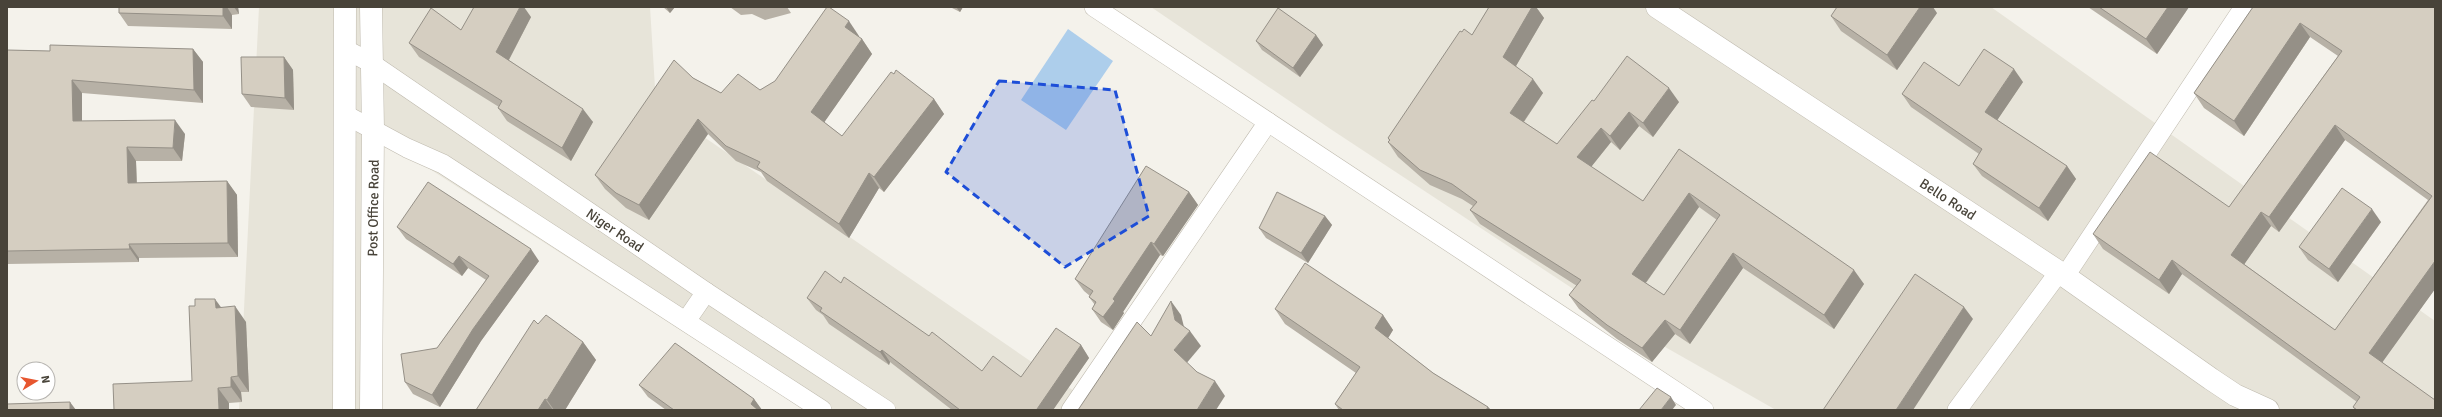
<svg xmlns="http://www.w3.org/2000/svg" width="2442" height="417" viewBox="0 0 2442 417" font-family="Signika,sans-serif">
  <rect width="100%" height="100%" fill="#f4f2eb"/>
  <g fill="#e7e4d9">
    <path d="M259 7H650L656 104 1074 391 1098 410H805L383 139 381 410H239Z"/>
    <path d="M1151 7H1991L2435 321V410H1776L1637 331 1332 130Z"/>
  </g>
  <path fill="#adceeb" d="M1068 29 1113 61 1066 130 1021 100Z"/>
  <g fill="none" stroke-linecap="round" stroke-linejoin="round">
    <g stroke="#bfbaae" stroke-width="20">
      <g id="minor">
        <path d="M1094 7 1704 410"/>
        <path d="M345 49 371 63 706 292 886 410"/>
        <path d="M346 115 407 148 443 164 822 410"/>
        <path d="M2065 276 2244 7"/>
        <path d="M686 321 706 292"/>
        <path d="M1071 410 1268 122"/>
        <path d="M1957 410 2059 272"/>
      </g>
    </g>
    <g stroke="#bfbaae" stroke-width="23">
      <g id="tertiary">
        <path d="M371 7 373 130 371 410"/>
        <path d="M1657 7 2059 272 2211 379 2235 395 2268 410"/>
        <path d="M344 410 345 7"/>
      </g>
    </g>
    <use href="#minor" stroke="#fff" stroke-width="19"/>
    <use href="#tertiary" stroke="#fff" stroke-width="22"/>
  </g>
  <g fill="#b7b1a6" fill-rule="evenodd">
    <path d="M119 7H238L239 14 232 15V29L128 26 119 13Z"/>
    <path d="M663 7H675L670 13Z"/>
    <path d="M730 7H787L791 13 765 20 752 14 741 15Z"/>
    <path d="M950 7H963L960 12Z"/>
    <path d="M1489 7H1536L1544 18 1516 66 1543 93 1524 122 1557 144 1594 101 1679 102 1653 137 1639 126 1620 150 1611 142 1591 167 1643 201 1679 149 1864 284 1834 329 1743 268 1690 344 1675 334 1652 362 1617 339 1579 309 1569 295 1577 286 1480 224 1470 210 1473 206 1462 199 1430 185 1398 157 1388 142 1389 141 1388 138 1462 32 1472 35ZM1699 207 1717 220 1664 295 1646 283Z"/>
    <path d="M2088 7H2189L2157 54Z"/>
    <path d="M2253 7H2435V289L2382 362 2435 410H2355L2353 407 2357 402 2182 274 2169 294 2103 249 2093 234 2229 207 2338 56 2310 37 2244 136 2204 108 2194 93ZM2345 140 2428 200 2335 330 2244 264 2271 226 2279 232Z"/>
    <path d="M1937 13 1897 70 1841 31 1831 16Z"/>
    <path d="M531 17 509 60 593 122 571 161 507 121 498 108 499 107 419 57 409 43 461 30Z"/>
    <path d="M1316 35 1323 45 1300 77 1262 50 1256 41Z"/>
    <path d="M859 36 858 37 862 39 872 54 824 122 842 136 934 99 944 114 884 192 879 188 849 238 767 181 761 172 736 161 708 134 649 220 626 208 605 189 595 175 693 78 721 93 760 90Z"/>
    <path d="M193 49 203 62V103L82 93V121L185 134 182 161H136L137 183 227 181 237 195 238 257 139 258V262L7 264V50L50 51Z"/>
    <path d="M284 57 293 70 294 110 251 107 242 94Z"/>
    <path d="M2023 82 1997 120 2067 166 2076 179 2048 221 1982 176 1973 164 1979 154 1911 107 1902 94 1959 86Z"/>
    <path d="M1189 192 1198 205 1163 256 1160 255 1123 312 1124 313 1113 330 1101 322 1092 309 1095 305 1089 297 1090 296 1084 291 1075 279Z"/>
    <path d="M1325 216 1332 225 1308 263 1266 238 1259 228Z"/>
    <path d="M2381 222 2338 282 2308 260 2299 247Z"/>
    <path d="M397 227 539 261 481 341 440 407 413 394 405 382 437 348 486 280 468 268 462 276 406 239Z"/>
    <path d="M841 283 929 336 982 371 1021 377 1081 345 1089 358 1053 410H952L890 362 889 365 829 324 823 315 816 310 807 298Z"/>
    <path d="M221 307 246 322 249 392H241L242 402 229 403 192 381Z"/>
    <path d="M1275 309 1383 315 1393 330 1388 338 1433 373 1488 407 1491 410H1339L1335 404 1356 373 1285 324Z"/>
    <path d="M538 324 583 342 596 360 565 410H476Z"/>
    <path d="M639 385 754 399 762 410H666L648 397Z"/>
  </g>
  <g fill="#959087">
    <path d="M223 7H227L232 15V29L223 16Z"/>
    <path d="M234 7H238L239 14Z"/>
    <path d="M520 7H524L531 17 506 65 496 52Z"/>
    <path d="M666 7H675L670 13Z"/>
    <path d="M956 7H963L960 12Z"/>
    <path d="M1532 7H1536L1544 18 1513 71 1503 57Z"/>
    <path d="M1920 7H1933L1937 13 1897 70 1887 55Z"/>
    <path d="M2168 7H2189L2157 54 2146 39Z"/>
    <path d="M849 21 859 36 855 42 845 27Z"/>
    <path d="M2300 23 2310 37 2244 136 2234 121Z"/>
    <path d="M1316 35 1323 45 1300 77 1293 68Z"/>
    <path d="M862 39 872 54 821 127 811 112Z"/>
    <path d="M193 49 203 62V103L194 90Z"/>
    <path d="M284 57 293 70 294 110 285 98Z"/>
    <path d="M2014 69 2023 82 1994 125 1985 112Z"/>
    <path d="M1533 79 1543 93 1520 127 1510 113Z"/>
    <path d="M72 80 82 93V135L73 121Z"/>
    <path d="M1669 88 1679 102 1653 137 1643 123Z"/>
    <path d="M934 99 944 114 884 192 874 177Z"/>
    <path d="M583 109 593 122 571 161 562 148Z"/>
    <path d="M1629 112 1639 126 1620 150 1610 136Z"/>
    <path d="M698 119 708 134 649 220 639 205Z"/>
    <path d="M175 120 185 134 182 161 173 148Z"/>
    <path d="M2335 125 2345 140 2279 232 2269 217Z"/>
    <path d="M1601 128 1611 142 1587 172 1577 157Z"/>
    <path d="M127 147 136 161 137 197 128 183Z"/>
    <path d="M2067 166 2076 179 2048 221 2039 208Z"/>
    <path d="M869 173 879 188 849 238 839 224Z"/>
    <path d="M227 181 237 195 238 257 228 243Z"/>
    <path d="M1189 192 1198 205 1163 256 1154 244Z"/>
    <path d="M1689 193 1699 207 1642 288 1632 274Z"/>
    <path d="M2372 209 2381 222 2338 282 2329 269Z"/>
    <path d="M2261 212 2271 226 2241 269 2231 255Z"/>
    <path d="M1325 216 1332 225 1308 263 1301 253Z"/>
    <path d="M1151 242 1160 255 1123 312 1124 313 1113 330 1103 317 1113 299Z"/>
    <path d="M129 244 139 258V262L130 249Z"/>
    <path d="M531 249 539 261 481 341 440 407 432 395 473 329Z"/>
    <path d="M1733 253 1743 268 1690 344 1680 330Z"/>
    <path d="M459 256 468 268 462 276 453 264Z"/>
    <path d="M2172 260 2182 274 2169 294 2159 280Z"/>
    <path d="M2435 261V289L2379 367 2369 353Z"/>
    <path d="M1854 270 1864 284 1834 329 1824 315Z"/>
    <path d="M215 299 226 314 216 308Z"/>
    <path d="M1171 301 1181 315 1186 335 1175 320Z"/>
    <path d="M235 306 246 322 249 392 238 376Z"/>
    <path d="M1964 307 1973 319 1913 410H1896Z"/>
    <path d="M1383 315 1393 330 1385 343 1375 328Z"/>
    <path d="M1665 320 1675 334 1652 362 1642 348Z"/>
    <path d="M1190 331 1201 346 1185 365 1174 350Z"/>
    <path d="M583 342 596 360 565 410H554L547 400Z"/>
    <path d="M1081 345 1089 358 1053 410H1038L1037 409Z"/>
    <path d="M882 350 890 362 889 365 880 352Z"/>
    <path d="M231 377 241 392 242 402 231 387Z"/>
    <path d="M1215 381 1225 396 1216 410H1197Z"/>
    <path d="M218 388 229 403V410H219Z"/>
    <path d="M1671 397 1676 405 1672 410H1661Z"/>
    <path d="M545 399 553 410H538Z"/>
    <path d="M754 399 762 410H755L751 404Z"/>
    <path d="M70 402 76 410H70Z"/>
    <path d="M1488 407 1491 410H1486Z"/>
  </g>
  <g fill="#d5cec1" stroke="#959087" fill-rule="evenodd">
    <path d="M119 7H223V16L119 13Z"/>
    <path d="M474 7H520L496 52 583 109 562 148 498 108 502 101 409 43 431 8 461 30Z"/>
    <path d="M827 7H829L849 21 845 27 862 39 811 112 842 136 891 72 894 74 896 70 934 99 874 177 869 173 839 224 757 167 760 162 726 146 698 119 639 205 616 193 595 175 674 60 693 78 721 93 738 74 760 90 775 81Z"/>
    <path d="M1489 7H1532L1503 57 1533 79 1510 113 1557 144 1592 100 1594 101 1627 56 1669 88 1643 123 1629 112 1610 136 1601 128 1577 157 1643 201 1679 149 1854 270 1824 315 1733 253 1680 330 1665 320 1642 348 1607 325 1569 295 1581 280 1470 210 1477 202 1452 184 1420 170 1388 142 1390 140 1388 138 1460 31 1462 32 1464 29 1472 35ZM1689 193 1720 215 1664 295 1632 274Z"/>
    <path d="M1837 7H1920L1887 55 1831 16Z"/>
    <path d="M2099 7H2168L2146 39Z"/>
    <path d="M2253 7H2435V261L2369 353 2435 400V410H2357L2353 407 2360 397 2172 260 2159 280 2093 234 2150 152 2229 207 2342 51 2300 23 2234 121 2194 93ZM2335 125 2432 196 2335 330 2231 255 2261 212 2269 217Z"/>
    <path d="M1278 8 1316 35 1293 68 1256 41Z"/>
    <path d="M50 45 193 49 194 90 72 80 73 121 175 120 173 148 127 147 128 183 227 181 228 243 129 244 130 249 7 251V50L50 51Z"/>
    <path d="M1984 49 2014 69 1985 112 2067 166 2039 208 1973 164 1982 149 1902 94 1924 62 1959 86Z"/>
    <path d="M241 57H284L285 98 242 94Z"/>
    <path d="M1146 166 1189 192 1154 244 1151 242 1113 299 1115 301 1103 317 1092 309 1096 302 1089 297 1093 291 1075 279Z"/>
    <path d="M428 182 531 249 473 329 432 395 405 382 401 354 437 348 489 276 459 256 453 264 397 227Z"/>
    <path d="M2342 188 2372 209 2329 269 2299 247Z"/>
    <path d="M1277 192 1325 216 1301 253 1259 228Z"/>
    <path d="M1305 263 1383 315 1375 328 1433 373 1488 407 1486 410H1343L1335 404 1360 367 1275 309Z"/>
    <path d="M825 271 841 283 844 277 929 336 932 332 982 371 993 356 1021 377 1056 328 1081 345 1037 409 1039 410H960L882 350 880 352 820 311 822 308 807 298Z"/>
    <path d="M1915 274 1964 307 1896 410H1823Z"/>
    <path d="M195 299H215L216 308 235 306 238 376 231 377V387L218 388 219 410H114L113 384 192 381 189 306H195Z"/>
    <path d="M1171 301 1175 320 1190 331 1174 350 1197 372 1215 381 1197 410H1078L1137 322 1151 336Z"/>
    <path d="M546 315 583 342 547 400 545 399 538 410H476L534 320 538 324Z"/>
    <path d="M675 343 754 399 751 404 758 410H674L639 385Z"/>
    <path d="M1657 388 1671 397 1661 410H1639Z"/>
    <path d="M70 402V410H7V404Z"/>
  </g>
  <path fill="#1d4ed8" fill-opacity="0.2" stroke="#1d4ed8" stroke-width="3" stroke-dasharray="8 5" stroke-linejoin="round" d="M999 81 1115 90 1149 216 1065 267 946 172Z"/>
  <g text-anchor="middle" stroke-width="3" stroke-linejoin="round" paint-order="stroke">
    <g font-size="14" fill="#484339" stroke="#fff">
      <text transform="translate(1948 199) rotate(33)" y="5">Bello Road</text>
      <text transform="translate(373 208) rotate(-89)" y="5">Post Office Road</text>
      <text transform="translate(615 230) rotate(34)" y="5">Niger Road</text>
    </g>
  </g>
  <rect width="2442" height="417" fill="none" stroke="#484339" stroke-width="16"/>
  <g transform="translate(36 381) rotate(80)"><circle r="19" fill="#ffffff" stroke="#b6b4b0"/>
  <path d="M0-3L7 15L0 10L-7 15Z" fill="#e7562f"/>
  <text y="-6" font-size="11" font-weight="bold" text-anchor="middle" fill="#484339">N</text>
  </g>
</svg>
